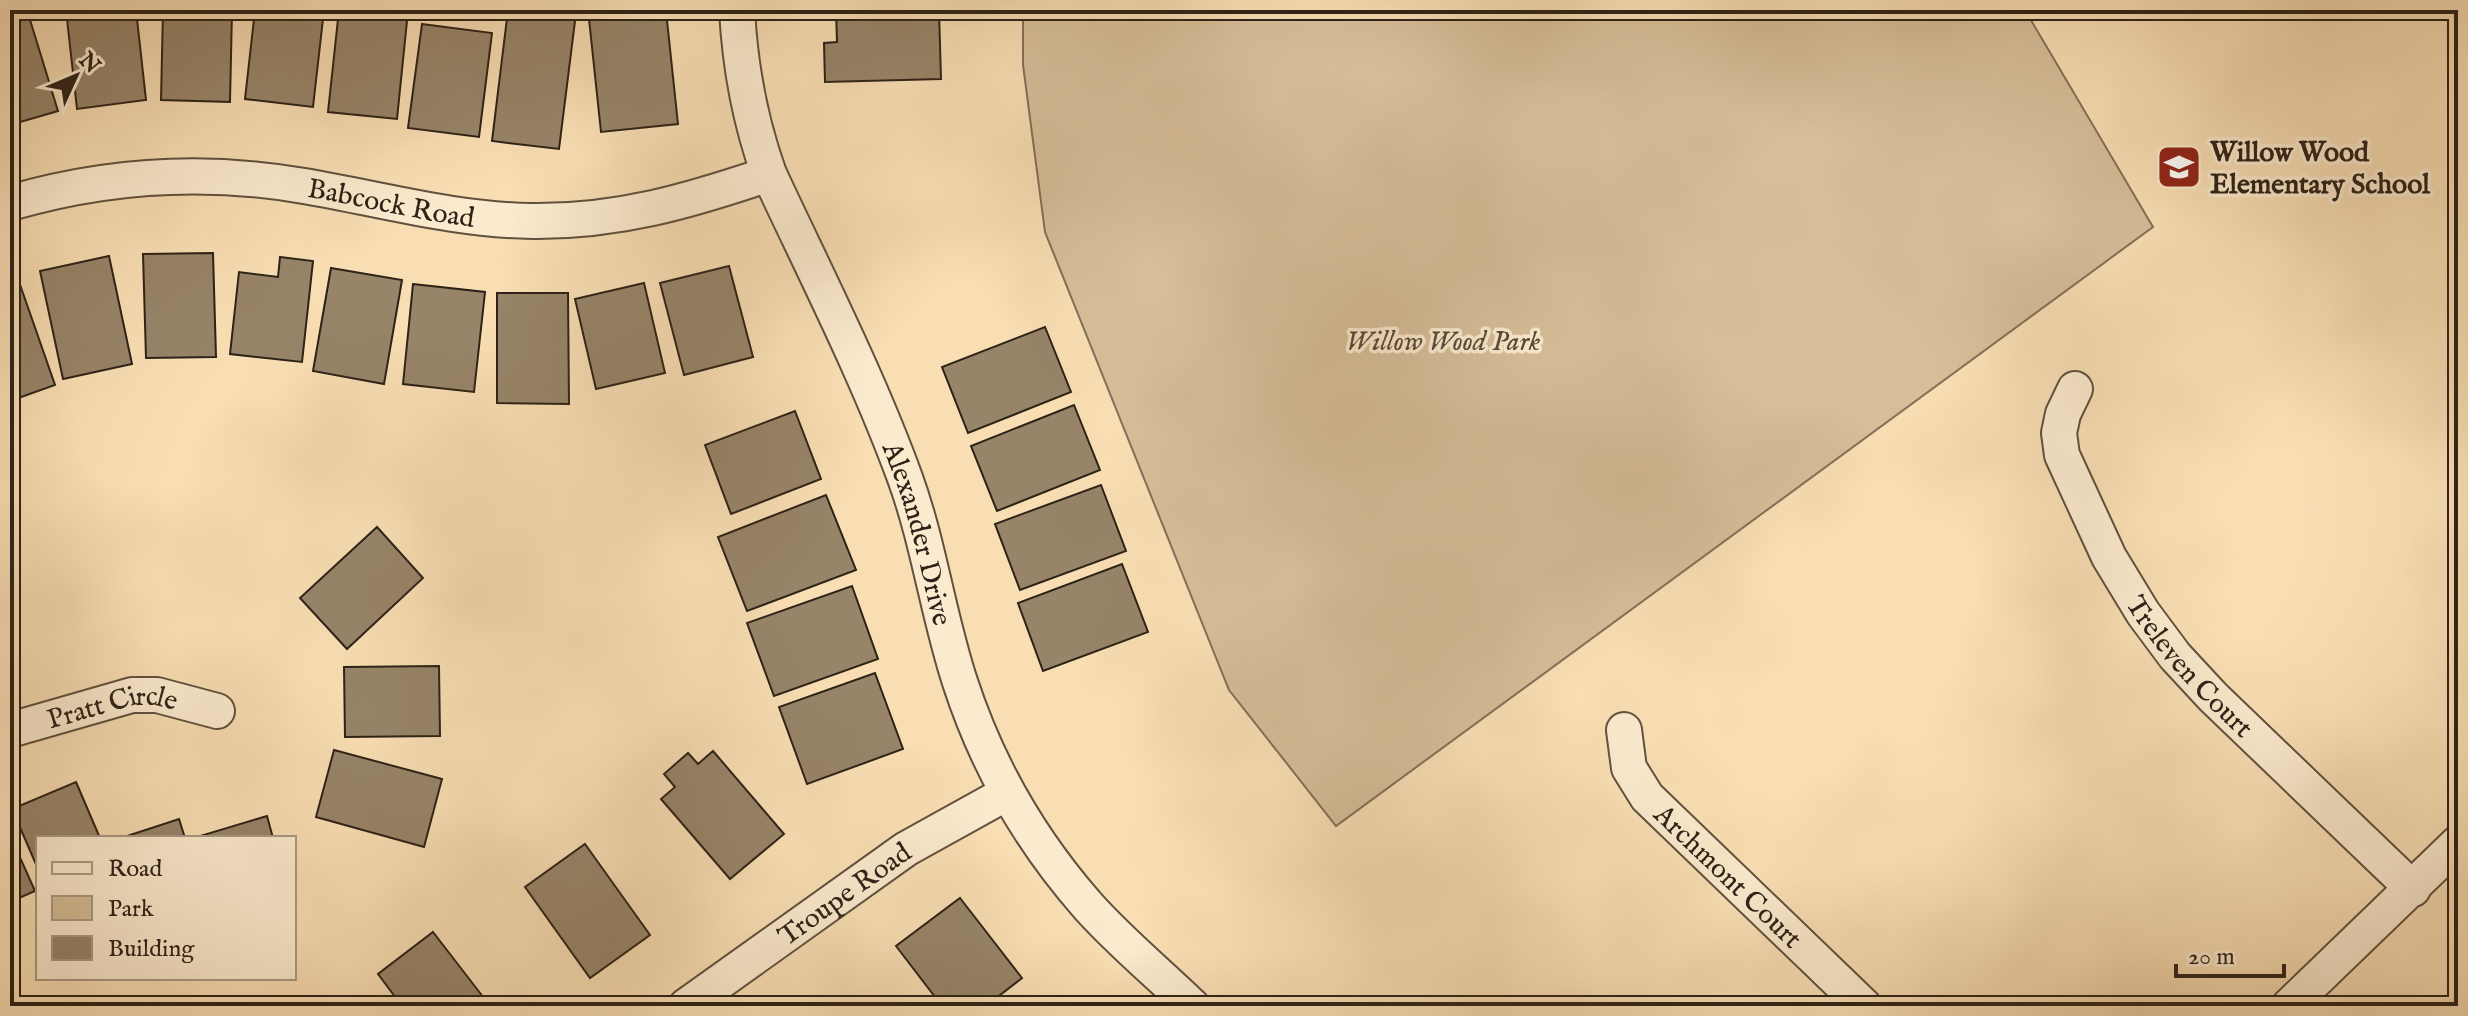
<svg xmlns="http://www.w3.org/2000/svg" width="2468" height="1016" viewBox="0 0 2468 1016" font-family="'IM FELL English',serif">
  <rect width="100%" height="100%" fill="#f9deb4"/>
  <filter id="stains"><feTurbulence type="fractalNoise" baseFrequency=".0025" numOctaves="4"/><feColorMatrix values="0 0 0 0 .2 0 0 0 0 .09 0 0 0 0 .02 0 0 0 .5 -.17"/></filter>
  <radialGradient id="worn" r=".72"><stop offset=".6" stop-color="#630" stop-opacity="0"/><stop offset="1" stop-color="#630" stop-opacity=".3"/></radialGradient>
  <path fill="#d6be99" stroke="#827058" stroke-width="2" d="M1023 10H2025L2153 227 1336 826 1229 690 1045 232 1023 65Z"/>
  <g fill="#978469" stroke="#2d2217" stroke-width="2">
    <path d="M10 10H27L58 111 10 125Z"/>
    <path d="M66 10H136L146 100 77 109Z"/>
    <path d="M163 10H232L230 102 161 100Z"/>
    <path d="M255 10H324L313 107 245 99Z"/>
    <path d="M339 10 408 11 397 119 328 112Z"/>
    <path d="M508 10H551L576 13 559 149 492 141Z"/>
    <path d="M836 10H939L941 79 825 82 824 43 837 42Z"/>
    <path d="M666 11 678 124 601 132 589 19Z"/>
    <path d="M422 24 492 33 479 137 408 128Z"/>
    <path d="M213 253 216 357 146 358 143 254Z"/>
    <path d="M109 256 132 364 63 379 40 271Z"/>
    <path d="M280 257 313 261 302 362 230 354 239 272 278 277Z"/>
    <path d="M729 266 753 357 684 375 660 283Z"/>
    <path d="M331 268 402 280 384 384 313 371Z"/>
    <path d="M17 276 55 385 10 401V278Z"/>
    <path d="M644 283 665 373 596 389 575 299Z"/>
    <path d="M413 284 485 292 474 392 403 384Z"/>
    <path d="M497 293H568L569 404 497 403Z"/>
    <path d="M1045 327 1071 392 968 433 942 367Z"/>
    <path d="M1074 405 1100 470 997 511 971 446Z"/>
    <path d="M795 411 821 479 731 514 705 445Z"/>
    <path d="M1101 485 1126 551 1020 590 995 524Z"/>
    <path d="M826 495 856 570 747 611 718 537Z"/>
    <path d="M377 527 423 578 347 649 300 598Z"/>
    <path d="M1122 564 1148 632 1043 671 1018 603Z"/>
    <path d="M852 586 878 659 774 696 747 623Z"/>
    <path d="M439 666 440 736 345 737 344 667Z"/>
    <path d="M875 673 903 749 807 784 779 707Z"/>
    <path d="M334 750 442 779 424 847 316 817Z"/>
    <path d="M713 751 784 834 730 879 661 799 675 787 664 774 688 753 698 764Z"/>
    <path d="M76 782 100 838H38V869L12 809Z"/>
    <path d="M267 816 273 838H201L200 836Z"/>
    <path d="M179 819 185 838H121Z"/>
    <path d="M10 835 35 891 10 902Z"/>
    <path d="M585 844 650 935 590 978 525 887Z"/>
    <path d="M960 898 1022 978 986 1006H942L896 946Z"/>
    <path d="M433 932 490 1006H402L378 974Z"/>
  </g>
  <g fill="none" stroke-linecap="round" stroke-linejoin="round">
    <g stroke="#60513e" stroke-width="38">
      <g id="minor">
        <path id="s1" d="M737 10C740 67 750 121 769 174 816 275 867 374 905 478 929 544 938 615 960 682 987 765 1030 840 1088 906 1119 941 1158 973 1192 1006"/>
        <path id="s2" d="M10 203C106 175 206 169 304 186 381 199 454 220 532 221 618 222 689 201 769 174"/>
        <path id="s3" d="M2075 389 2063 414 2059 433 2062 455 2109 557 2143 613 2175 656 2213 697 2413 889"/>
        <path id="s4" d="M10 730 132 695H157L217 711"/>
        <path id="s5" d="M1624 730 1629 768 1647 797 1864 1006"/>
        <path id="s6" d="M686 1006 906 849 1007 793"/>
        <path d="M2289 1006 2458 843"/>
      </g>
    </g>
    <use href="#minor" stroke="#fbeace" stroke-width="34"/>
  </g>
  <defs>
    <g id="school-square" transform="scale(2.3)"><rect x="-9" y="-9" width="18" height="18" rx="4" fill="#8f2418" stroke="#fbeace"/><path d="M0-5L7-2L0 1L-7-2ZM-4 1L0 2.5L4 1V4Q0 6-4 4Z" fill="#fff"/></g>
  </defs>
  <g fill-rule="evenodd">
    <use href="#school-square" x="2179" y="167"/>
  </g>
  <g text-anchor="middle" stroke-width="7" stroke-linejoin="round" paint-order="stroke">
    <g font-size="28" font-weight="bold" fill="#2d2217" stroke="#fbeace" text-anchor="start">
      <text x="2210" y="161">Willow Wood<tspan x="2210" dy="32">Elementary School</tspan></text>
    </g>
    <g font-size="28" fill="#2d2217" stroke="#fbeace">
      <text dy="10" stroke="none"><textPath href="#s2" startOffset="386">Babcock Road</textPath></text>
      <text dy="10" stroke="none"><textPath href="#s1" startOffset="558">Alexander Drive</textPath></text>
      <text dy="10" stroke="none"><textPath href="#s3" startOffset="318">Treleven Court</textPath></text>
      <text dy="10" stroke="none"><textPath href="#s4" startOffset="106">Pratt Circle</textPath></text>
      <text dy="10" stroke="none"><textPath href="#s5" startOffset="186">Archmont Court</textPath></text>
      <text dy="10" stroke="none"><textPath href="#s6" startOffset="194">Troupe Road</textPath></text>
    </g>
    <g font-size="28" font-style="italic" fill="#574938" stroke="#fbeace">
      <text x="1443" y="350">Willow Wood Park</text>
    </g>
  </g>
  <rect width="2468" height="1016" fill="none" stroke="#f9deb4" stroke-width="40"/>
  <rect x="12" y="12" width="2444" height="992" fill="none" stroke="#2d2217" stroke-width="4"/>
  <rect x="20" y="20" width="2428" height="976" fill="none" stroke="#2d2217" stroke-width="2"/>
  <rect x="36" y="836" width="260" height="144" fill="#fbeace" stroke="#a99a85" stroke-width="2"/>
  <rect x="52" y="862" width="40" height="12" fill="#fbeace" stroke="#a99a85" stroke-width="2"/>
  <text x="108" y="876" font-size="24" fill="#2d2217">Road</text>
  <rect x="52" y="896" width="40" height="24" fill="#d6be99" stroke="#a99a85" stroke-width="2"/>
  <text x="108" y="916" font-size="24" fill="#2d2217">Park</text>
  <rect x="52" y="936" width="40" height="24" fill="#978469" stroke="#a99a85" stroke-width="2"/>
  <text x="108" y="956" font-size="24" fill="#2d2217">Building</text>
  <g transform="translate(76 76) rotate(46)" stroke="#fbeace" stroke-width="6" paint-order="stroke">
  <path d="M0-6L14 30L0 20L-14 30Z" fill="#2d2217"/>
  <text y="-12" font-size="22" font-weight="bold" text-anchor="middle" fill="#2d2217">N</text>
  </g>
  <path d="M2176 964v12h108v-12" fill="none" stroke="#2d2217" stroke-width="4"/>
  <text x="2188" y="964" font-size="24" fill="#2d2217" stroke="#fbeace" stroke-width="6" paint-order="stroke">20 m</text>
  <rect width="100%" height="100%" filter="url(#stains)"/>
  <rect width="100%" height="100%" fill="url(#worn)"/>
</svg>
